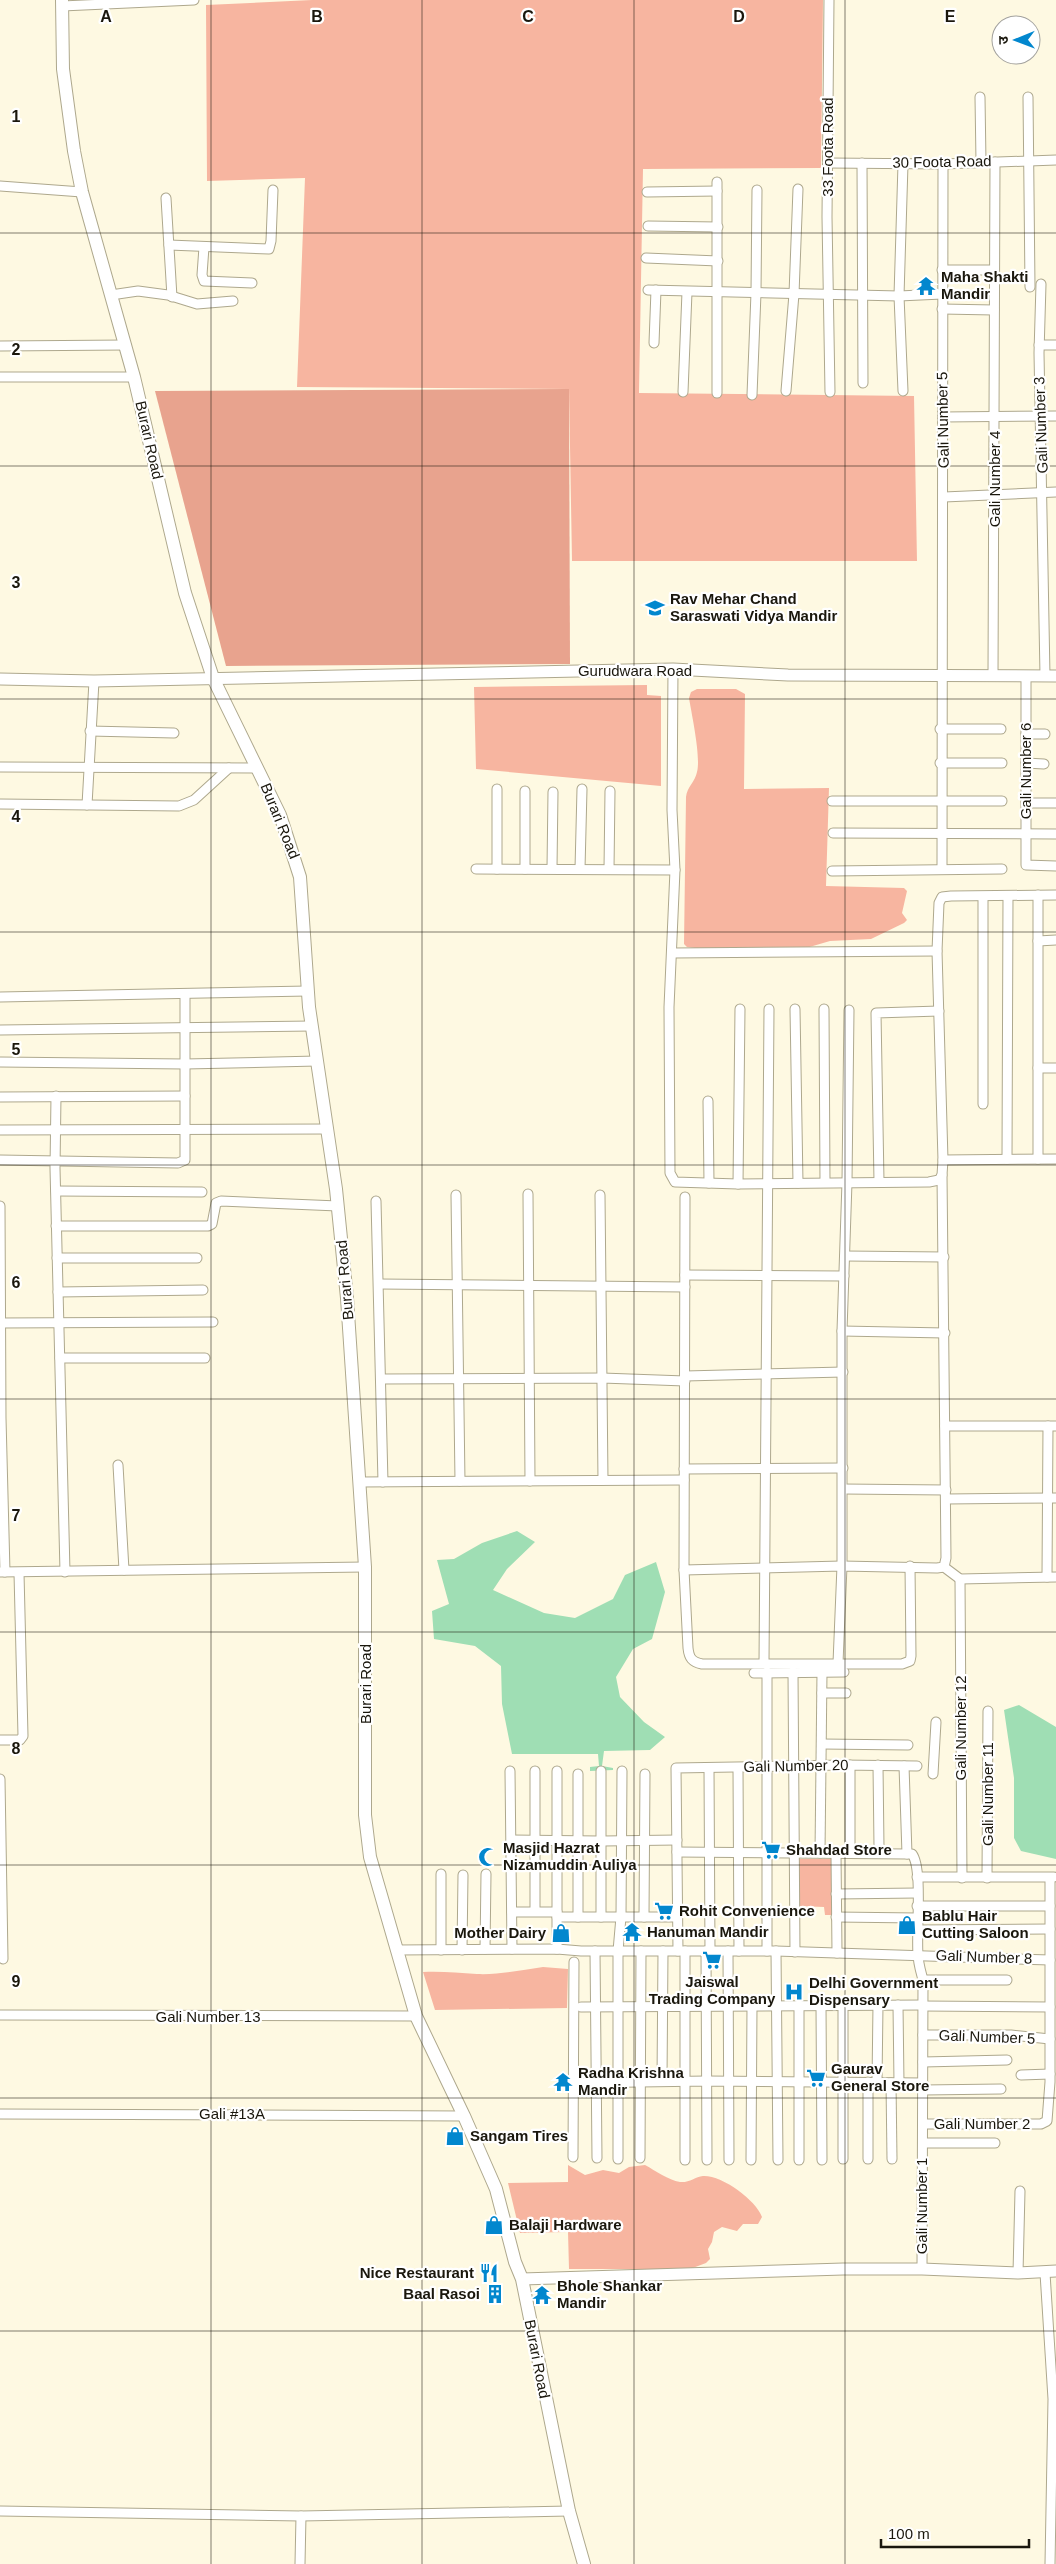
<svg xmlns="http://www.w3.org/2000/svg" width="1056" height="2564" viewBox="0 0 1056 2564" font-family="Arial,'Noto Sans Devanagari',sans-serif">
  <rect width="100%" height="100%" fill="#fef9e2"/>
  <g fill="#f7b5a0">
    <path d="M312 0H823L821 168 643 169 639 393 914 396 917 561H572L569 389 297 387 305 178 207 181 206 5Z"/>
    <path d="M647 685V695L661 696V786L476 769 474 687Z"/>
    <path d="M697 689H736L745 694 744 789 829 788 826 886 904 888 907 891 902 913 907 920 904 923 871 939 830 941 806 948H695L687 947 684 944 686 797C687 787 695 782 697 772 701 757 692 716 689 698L691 692Z"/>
    <path d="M798 1859H833V1915H825L824 1907 798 1906Z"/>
    <path d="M543 1967 568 1969 567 2008 435 2010 423 1972C442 1971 458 1973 477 1974 499 1975 521 1970 543 1967Z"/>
    <path d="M568 2165 585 2175 603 2170 619 2173 629 2167 645 2165C656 2171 668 2180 680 2182 689 2183 695 2177 703 2176 722 2175 756 2200 762 2217L758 2224H743L737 2231 722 2227 714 2232 712 2242 708 2249 710 2259 706 2263 690 2269H569L568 2232 520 2233 508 2183 568 2182Z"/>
  </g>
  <path fill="#e8a38e" d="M569 389 570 664 226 666 155 391Z"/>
  <g fill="#9fdeb4">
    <path d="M517 1531 535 1542 507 1569 493 1590 544 1613 575 1618 613 1599 625 1575 656 1562 665 1592 652 1639 633 1649 616 1677 620 1697 644 1722 665 1737 650 1750 604 1751 602 1766 613 1768V1770L590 1771V1767L599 1766 598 1754H512L502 1704 501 1666 475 1646 434 1639 432 1611 449 1604 437 1560 454 1559 482 1543Z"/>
    <path d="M1019 1705 1056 1727V1859L1021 1851 1014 1838V1778L1004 1710Z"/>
  </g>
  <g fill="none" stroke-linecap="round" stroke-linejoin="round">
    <g stroke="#aea88d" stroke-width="11">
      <g id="minor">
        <path d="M829 0 827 217 830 392"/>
        <path d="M62 6 194 0"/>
        <path d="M980 97 981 162"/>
        <path d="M1028 97 1030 287"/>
        <path d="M828 163 943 164 1056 160"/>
        <path d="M862 163 863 383"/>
        <path d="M903 164 899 296 903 391"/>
        <path d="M0 186 82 192"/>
        <path d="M647 192 717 191"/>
        <path d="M166 198 172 297"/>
        <path d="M648 226 718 227"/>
        <path d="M169 245 269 249 271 241 273 190"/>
        <path d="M204 247 202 275 204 281 252 283"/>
        <path d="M646 258 718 261"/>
        <path d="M942 270H994"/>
        <path d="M1041 284 1039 353 1045 676"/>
        <path d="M648 290 899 296 942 294"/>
        <path d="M111 295 138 291 168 295 197 304 233 301"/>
        <path d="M942 309 994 310"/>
        <path d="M654 343 656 290"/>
        <path d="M1039 345H1056"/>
        <path d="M0 346 126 345"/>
        <path d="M0 377H134"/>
        <path d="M786 391 794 294 798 189"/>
        <path d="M683 392 687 292"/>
        <path d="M717 393V182"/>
        <path d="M752 395 756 293 757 190"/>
        <path d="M943 417 1056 416"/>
        <path d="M944 497 1056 492"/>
        <path d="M673 669 672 810 675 870 669 1007 670 1173 675 1182 738 1184 929 1182 939 1180 942 1175 943 1160 937 951 939 903 942 897 951 896 1056 895"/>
        <path d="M993 676 995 162"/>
        <path d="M1026 676V865L1056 866"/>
        <path d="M940 729H1001"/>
        <path d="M90 731 174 733"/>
        <path d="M1026 734H1045"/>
        <path d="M940 763H1002"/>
        <path d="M1026 763 1044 764"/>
        <path d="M0 767 257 768"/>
        <path d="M525 791V869"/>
        <path d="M832 801H1002"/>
        <path d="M1026 803H1056"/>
        <path d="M0 804 179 806 194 800 229 768"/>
        <path d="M87 805 94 681"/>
        <path d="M833 833 1056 834"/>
        <path d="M552 868 553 792"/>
        <path d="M476 869 675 870"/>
        <path d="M497 869V789"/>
        <path d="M580 869 582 789"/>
        <path d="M609 869 610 791"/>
        <path d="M942 869 943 164"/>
        <path d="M832 871 1002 869"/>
        <path d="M1038 895V1159"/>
        <path d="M1038 941 1056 940"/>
        <path d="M673 953 937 951"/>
        <path d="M0 997 308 991"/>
        <path d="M795 1009 798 1183"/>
        <path d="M824 1009 825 1182"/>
        <path d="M0 1030 312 1026"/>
        <path d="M0 1062 185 1064 317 1061"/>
        <path d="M1038 1068H1056"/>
        <path d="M56 1096 55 1168 65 1572"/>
        <path d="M0 1097 185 1096"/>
        <path d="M708 1101 709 1183"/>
        <path d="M983 1104V897"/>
        <path d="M0 1130 327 1129"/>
        <path d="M1007 1159 1008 897"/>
        <path d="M0 1160 178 1163 185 1160V994"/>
        <path d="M943 1160 1056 1159"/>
        <path d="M879 1181 876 1013 939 1011"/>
        <path d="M738 1184 740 1009"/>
        <path d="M56 1191 202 1192"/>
        <path d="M528 1194 530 1481"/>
        <path d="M456 1195 460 1481"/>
        <path d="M600 1195 603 1480"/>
        <path d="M685 1197 684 1570 842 1566 937 1568 944 1567 946 1558 942 1175"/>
        <path d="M376 1201 383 1482"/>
        <path d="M0 1206 1 1418 5 1572"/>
        <path d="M56 1226H208L212 1224 216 1203 221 1201 338 1206"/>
        <path d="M845 1256 944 1257"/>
        <path d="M57 1258H197"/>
        <path d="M685 1275 844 1276"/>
        <path d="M379 1284 685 1287"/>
        <path d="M58 1292 203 1290"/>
        <path d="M0 1323 213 1322"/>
        <path d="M842 1331 945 1333"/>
        <path d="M60 1358H205"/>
        <path d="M685 1376 843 1372"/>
        <path d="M381 1379 602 1378 685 1381"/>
        <path d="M945 1426H1056"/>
        <path d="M118 1465 124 1570"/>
        <path d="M684 1469 843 1468"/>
        <path d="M360 1482 684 1480"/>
        <path d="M843 1489 946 1490"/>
        <path d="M946 1499 1056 1498"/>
        <path d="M944 1567 960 1579 1056 1577"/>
        <path d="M684 1570 688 1648C689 1658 692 1662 702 1664H902L910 1661 911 1656 910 1566"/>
        <path d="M0 1572 365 1567"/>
        <path d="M1047 1577 1048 1426"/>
        <path d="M960 1579 962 1878"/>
        <path d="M764 1663 769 1009"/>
        <path d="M838 1663 842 1566V1331L847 1182 849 1010"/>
        <path d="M767 1672V1951"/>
        <path d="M793 1672 795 1952"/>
        <path d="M754 1673 844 1672"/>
        <path d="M822 1693H846"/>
        <path d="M0 1740H20L23 1736 19 1573"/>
        <path d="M822 1744 908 1745"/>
        <path d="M850 1765V1849"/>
        <path d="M878 1765 879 1847"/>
        <path d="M904 1766 907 1854"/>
        <path d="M709 1768 710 1951"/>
        <path d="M738 1768 739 1951"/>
        <path d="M510 1771 512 1949"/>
        <path d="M535 1771V1911"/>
        <path d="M933 1774 936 1722"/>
        <path d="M0 1779 3 1959"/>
        <path d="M601 1839V1771"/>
        <path d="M512 1840 599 1841"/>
        <path d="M603 1841 677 1840"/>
        <path d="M677 1852 907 1854H912C923 1868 916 1933 918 1954 918 1963 921 1972 923 1980L922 2269"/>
        <path d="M820 1853 822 1672"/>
        <path d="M836 1854 837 1953"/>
        <path d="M441 1874V1950"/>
        <path d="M917 1877H1054"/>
        <path d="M987 1878 988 1711"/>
        <path d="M836 1894 917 1893"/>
        <path d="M917 1906H1050"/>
        <path d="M512 1912H557"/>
        <path d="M557 1917H677"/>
        <path d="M578 1917V1774"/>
        <path d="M601 1917V1843"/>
        <path d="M644 1917 645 1774"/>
        <path d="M836 1917 917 1918"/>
        <path d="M917 1930 1050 1929"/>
        <path d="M485 1949 486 1874"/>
        <path d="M557 1949V1771"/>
        <path d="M396 1950 557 1949 581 1951H776L1050 1960"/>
        <path d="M462 1950 463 1875"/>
        <path d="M595 1951 597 2158"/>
        <path d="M678 1951 676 1768 843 1765 917 1766"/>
        <path d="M685 1951V2160"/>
        <path d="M706 1951 707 2160"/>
        <path d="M728 1951 729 2160"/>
        <path d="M776 1951 778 2160"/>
        <path d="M923 1980H1007"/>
        <path d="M821 2005 822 2160"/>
        <path d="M843 2005V2159"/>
        <path d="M898 2005 899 2083"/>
        <path d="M923 2006 1050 2007"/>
        <path d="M581 2007 923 2005"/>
        <path d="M0 2015 416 2016"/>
        <path d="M923 2035H1011L1050 2039"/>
        <path d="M923 2062 1007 2060"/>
        <path d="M1021 2075 1050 2074"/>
        <path d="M662 2081 663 1951"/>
        <path d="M877 2082 878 2005"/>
        <path d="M573 2083 707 2081 923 2083"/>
        <path d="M891 2083 892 2159"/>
        <path d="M923 2090 1001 2089"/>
        <path d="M0 2114 464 2116"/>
        <path d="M923 2124H1041L1047 2121 1050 2082V1878"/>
        <path d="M923 2143H995"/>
        <path d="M573 2157 574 1962"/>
        <path d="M640 2158 641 1951"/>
        <path d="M618 2159V1951L621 1917 622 1771"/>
        <path d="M868 2159V2082"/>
        <path d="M751 2160 752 2006"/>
        <path d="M799 2160V2005"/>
        <path d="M1018 2273 1020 2191"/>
        <path d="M1045 2273 1053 2399 1050 2564"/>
        <path d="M0 2511 301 2516 569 2511"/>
        <path d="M300 2564 301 2516"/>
      </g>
    </g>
    <g stroke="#aea88d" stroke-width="13">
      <g id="tertiary">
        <path d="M0 679 94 681 673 669 788 675 1056 676"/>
        <path d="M522 2279 843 2269H922L1018 2273 1056 2271"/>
      </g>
    </g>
    <g stroke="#aea88d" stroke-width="14">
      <path id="secondary" d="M62 0 63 69 74 151 82 192 134 377 185 593 213 678 280 815 300 877 309 1007 336 1189 347 1298 365 1567V1815L370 1857 416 2016 464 2116 496 2189 515 2262 522 2279 569 2511 584 2564"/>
    </g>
    <use href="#minor" stroke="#fff" stroke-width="9"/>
    <use href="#tertiary" stroke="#fff" stroke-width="11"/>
    <use href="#secondary" stroke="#fff" stroke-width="12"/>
  </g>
  <path fill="none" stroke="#1a170d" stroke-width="1" stroke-opacity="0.55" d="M211 0V2564M422 0V2564M634 0V2564M845 0V2564M0 233H1056M0 466H1056M0 699H1056M0 932H1056M0 1165H1056M0 1399H1056M0 1632H1056M0 1865H1056M0 2098H1056M0 2331H1056"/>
  <defs>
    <g id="temple-bare" transform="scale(1.5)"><path d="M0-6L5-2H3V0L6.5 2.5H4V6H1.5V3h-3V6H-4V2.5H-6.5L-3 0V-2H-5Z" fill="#0287ce" stroke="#fff" stroke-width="2.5" paint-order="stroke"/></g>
    <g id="school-bare" transform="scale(1.5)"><path d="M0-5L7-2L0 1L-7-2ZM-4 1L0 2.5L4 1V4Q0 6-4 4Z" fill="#0287ce" stroke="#fff" stroke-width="2.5" paint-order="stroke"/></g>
    <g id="supermarket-bare" transform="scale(1.5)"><path d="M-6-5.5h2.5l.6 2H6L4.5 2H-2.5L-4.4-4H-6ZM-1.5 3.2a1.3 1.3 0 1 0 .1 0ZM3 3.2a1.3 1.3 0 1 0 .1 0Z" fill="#0287ce" stroke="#fff" stroke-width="2.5" paint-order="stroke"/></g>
    <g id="mosque-bare" transform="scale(1.5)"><path d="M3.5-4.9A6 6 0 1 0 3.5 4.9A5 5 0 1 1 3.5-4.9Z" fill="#0287ce" stroke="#fff" stroke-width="2.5" paint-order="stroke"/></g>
    <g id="shop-bare" transform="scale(1.5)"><path d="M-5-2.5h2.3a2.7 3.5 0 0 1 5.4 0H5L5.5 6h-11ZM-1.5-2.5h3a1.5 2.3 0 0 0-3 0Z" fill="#0287ce" stroke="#fff" stroke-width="2.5" paint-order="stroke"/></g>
    <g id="hospital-bare" transform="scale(1.5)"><path d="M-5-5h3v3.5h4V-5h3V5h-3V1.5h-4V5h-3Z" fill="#0287ce" stroke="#fff" stroke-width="2.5" paint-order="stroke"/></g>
    <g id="restaurant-bare" transform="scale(1.5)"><path d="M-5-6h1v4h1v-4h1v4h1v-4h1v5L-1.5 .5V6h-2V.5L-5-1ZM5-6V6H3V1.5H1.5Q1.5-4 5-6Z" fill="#0287ce" stroke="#fff" stroke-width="2.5" paint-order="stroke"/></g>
    <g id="building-bare" transform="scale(1.5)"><path d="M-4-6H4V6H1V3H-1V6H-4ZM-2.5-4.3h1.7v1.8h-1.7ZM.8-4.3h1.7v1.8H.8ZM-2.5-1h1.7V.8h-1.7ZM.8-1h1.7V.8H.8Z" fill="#0287ce" stroke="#fff" stroke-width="2.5" paint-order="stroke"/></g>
  </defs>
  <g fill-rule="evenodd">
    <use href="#temple-bare" x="926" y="286"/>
    <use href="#school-bare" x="655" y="608"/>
    <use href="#supermarket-bare" x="771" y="1850"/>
    <use href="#mosque-bare" x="488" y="1857"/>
    <use href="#supermarket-bare" x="664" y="1911"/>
    <use href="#shop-bare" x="907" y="1925"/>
    <use href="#temple-bare" x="632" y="1932"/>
    <use href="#shop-bare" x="561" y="1933"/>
    <use href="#supermarket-bare" x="712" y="1960"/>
    <use href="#hospital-bare" x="794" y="1992"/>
    <use href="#supermarket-bare" x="816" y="2078"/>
    <use href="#temple-bare" x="563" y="2082"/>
    <use href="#shop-bare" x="455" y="2136"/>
    <use href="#shop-bare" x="494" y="2225"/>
    <use href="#restaurant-bare" x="489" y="2273"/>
    <use href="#building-bare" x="495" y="2294"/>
    <use href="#temple-bare" x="542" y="2295"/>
  </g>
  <g text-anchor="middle" stroke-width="4.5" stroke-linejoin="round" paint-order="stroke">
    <g font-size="15" fill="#1a170d" stroke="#fff">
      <text transform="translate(828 147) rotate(-90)" y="5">33 Foota Road</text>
      <text transform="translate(942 162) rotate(-1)" y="5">30 Foota Road</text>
      <text transform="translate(943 420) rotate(-91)" y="5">Gali Number 5</text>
      <text transform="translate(1041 425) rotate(-92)" y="5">Gali Number 3</text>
      <text transform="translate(149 440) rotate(77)" y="5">Burari Road</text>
      <text transform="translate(995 479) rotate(-90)" y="5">Gali Number 4</text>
      <text x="635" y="676">Gurudwara Road</text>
      <text transform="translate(1026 771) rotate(-90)" y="5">Gali Number 6</text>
      <text transform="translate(280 821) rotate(68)" y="5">Burari Road</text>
      <text transform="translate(345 1280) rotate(-95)" y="5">Burari Road</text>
      <text transform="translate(366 1684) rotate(-90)" y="5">Burari Road</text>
      <text transform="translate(961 1728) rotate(-90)" y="5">Gali Number 12</text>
      <text transform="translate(796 1766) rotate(-1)" y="5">Gali Number 20</text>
      <text transform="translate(988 1794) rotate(-90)" y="5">Gali Number 11</text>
      <text transform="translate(984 1957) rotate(2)" y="5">Gali Number 8</text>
      <text x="208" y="2022">Gali Number 13</text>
      <text transform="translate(987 2037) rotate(2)" y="5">Gali Number 5</text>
      <text x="232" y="2119">Gali #13A</text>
      <text x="982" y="2129">Gali Number 2</text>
      <text transform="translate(922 2206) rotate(-90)" y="5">Gali Number 1</text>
      <text transform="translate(537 2359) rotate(79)" y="5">Burari Road</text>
    </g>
    <g font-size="15" font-weight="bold" fill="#1a170d" stroke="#fff" text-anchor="start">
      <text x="941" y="282">Maha Shakti<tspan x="941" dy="17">Mandir</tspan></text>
      <text x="670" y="604">Rav Mehar Chand<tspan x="670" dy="17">Saraswati Vidya Mandir</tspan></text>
      <text x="503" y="1853">Masjid Hazrat<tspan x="503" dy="17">Nizamuddin Auliya</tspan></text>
      <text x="786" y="1855">Shahdad Store</text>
      <text x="679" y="1916">Rohit Convenience</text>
      <text x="922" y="1921">Bablu Hair<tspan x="922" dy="17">Cutting Saloon</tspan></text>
      <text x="647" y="1937">Hanuman Mandir</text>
      <text x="546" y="1938" text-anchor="end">Mother Dairy</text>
      <text x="712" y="1987" text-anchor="middle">Jaiswal<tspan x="712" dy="17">Trading Company</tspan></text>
      <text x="809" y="1988">Delhi Government<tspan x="809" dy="17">Dispensary</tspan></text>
      <text x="831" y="2074">Gaurav<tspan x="831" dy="17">General Store</tspan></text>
      <text x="578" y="2078">Radha Krishna<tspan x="578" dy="17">Mandir</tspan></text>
      <text x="470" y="2141">Sangam Tires</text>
      <text x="509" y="2230">Balaji Hardware</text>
      <text x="474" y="2278" text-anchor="end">Nice Restaurant</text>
      <text x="557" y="2291">Bhole Shankar<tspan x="557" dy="17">Mandir</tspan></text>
      <text x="480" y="2299" text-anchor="end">Baal Rasoi</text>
    </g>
  </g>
  <g font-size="16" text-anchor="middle" font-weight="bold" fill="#1a170d" stroke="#fff" stroke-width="4.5" stroke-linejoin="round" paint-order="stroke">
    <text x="106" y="22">A</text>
    <text x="317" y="22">B</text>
    <text x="528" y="22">C</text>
    <text x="739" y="22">D</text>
    <text x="950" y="22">E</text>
    <text x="16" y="122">1</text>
    <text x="16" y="355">2</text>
    <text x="16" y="588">3</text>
    <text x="16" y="822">4</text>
    <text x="16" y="1055">5</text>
    <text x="16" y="1288">6</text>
    <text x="16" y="1521">7</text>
    <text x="16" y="1754">8</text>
    <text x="16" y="1987">9</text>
  </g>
  <g transform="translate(1016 40) rotate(269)"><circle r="24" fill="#ffffff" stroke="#a3a29e"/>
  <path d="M0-4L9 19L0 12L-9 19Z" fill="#0287ce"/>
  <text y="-8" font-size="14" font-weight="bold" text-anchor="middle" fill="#1a170d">उ</text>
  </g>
  <path d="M881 2539v8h148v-8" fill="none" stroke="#1a170d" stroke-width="2.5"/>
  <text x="888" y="2539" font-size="15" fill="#1a170d" stroke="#ffffff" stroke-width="4" paint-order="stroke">100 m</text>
</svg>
